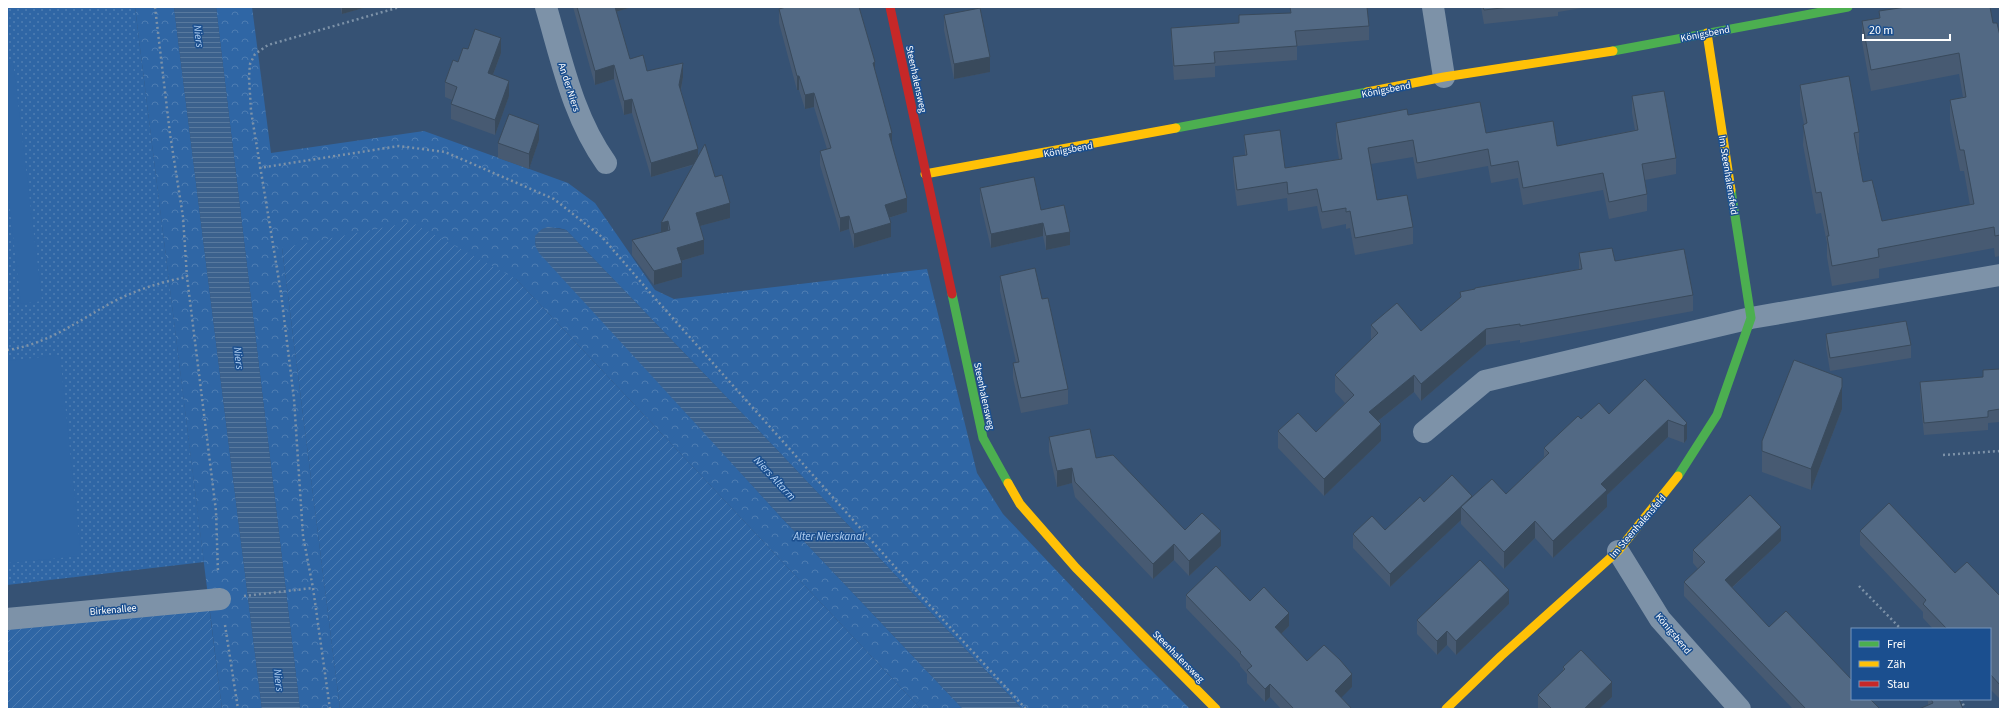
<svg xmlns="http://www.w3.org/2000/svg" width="2007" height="716" viewBox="0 0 2007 716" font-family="'Source Sans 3',sans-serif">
  <defs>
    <pattern id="grass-dots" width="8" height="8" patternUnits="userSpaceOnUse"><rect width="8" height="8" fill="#2f66a5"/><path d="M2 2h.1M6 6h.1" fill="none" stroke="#4e7db2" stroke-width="1.8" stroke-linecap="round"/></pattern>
    <pattern id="forest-crowns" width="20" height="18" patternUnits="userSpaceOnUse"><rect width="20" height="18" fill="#2f66a5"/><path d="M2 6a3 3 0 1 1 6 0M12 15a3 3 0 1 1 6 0" fill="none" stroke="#4e7db2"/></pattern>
    <pattern id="garden-furrows" width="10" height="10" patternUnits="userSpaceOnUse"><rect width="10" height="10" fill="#2f66a5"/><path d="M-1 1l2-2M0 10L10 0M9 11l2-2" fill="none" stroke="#4e7db2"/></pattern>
    <pattern id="water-rules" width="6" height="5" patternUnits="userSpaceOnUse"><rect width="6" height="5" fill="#3b618d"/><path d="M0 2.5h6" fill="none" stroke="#58799e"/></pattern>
  </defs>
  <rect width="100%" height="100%" fill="#365274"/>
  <path fill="url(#grass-dots)" d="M7 7H135L204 562 7 585Z"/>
  <g fill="url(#forest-crowns)">
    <path d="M135 7H174L262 709H222Z"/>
    <path d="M216 7H252L271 153 424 131 568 183 595 203 655 290 674 299 927 269 977 473 1003 514 1141 660 1190 709H1022L779 452 566 230C551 225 532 227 536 247L782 518 963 709H921L516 279 282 248 340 709H300Z"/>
  </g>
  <g fill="url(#garden-furrows)">
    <path d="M411 222 516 279 921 709H340L282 248Z"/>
    <path d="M209 606 222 709H7V629Z"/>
  </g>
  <g fill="#2f66a5">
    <path d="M13 61 42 301 21 304 7 184V62Z"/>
    <path d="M60 355 81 556 7 563V361Z"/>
  </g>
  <g fill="url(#water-rules)">
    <path d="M174 7H216L300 709H262Z"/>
    <path d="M548 227 566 230 779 452 1022 709H963L782 518 539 253 536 247 535 236 542 229Z"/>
  </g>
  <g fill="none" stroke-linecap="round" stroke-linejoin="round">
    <g stroke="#7d92a8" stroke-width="2.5" stroke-dasharray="2 3" stroke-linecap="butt">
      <path d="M155 7 170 134 183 217 187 277 216 511 218 573"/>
      <path d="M259 168 399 146 445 152 554 199 602 237 653 296 921 596 1026 709"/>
      <path d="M7 350C45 345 77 322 109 304 133 291 160 282 187 277"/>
      <path d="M1943 455 2000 451"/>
      <path d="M1859 586 1901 629"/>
      <path d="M244 596 313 588"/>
      <path d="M225 625 238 709"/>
      <path d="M1961 699 1965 709"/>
      <path d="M330 709 313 588 303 536 294 399 281 293 251 111 249 77 250 64 255 54 268 45 400 7"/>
    </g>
    <g stroke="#7d92a8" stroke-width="22">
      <path d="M546 7C562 61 573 117 606 163"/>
      <path d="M1433 7 1444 77"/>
      <path d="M1424 432 1485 381 1751 318 2000 275"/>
      <path d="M1618 551 1660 619 1740 709"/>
      <path d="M7 619 220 599"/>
    </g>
    <g stroke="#4caf50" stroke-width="9">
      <path d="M1613 51 1848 7"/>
      <path d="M1176 128 1367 92"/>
      <path d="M952 294 983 438 1008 483"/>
      <path d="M1678 476 1717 415 1751 318 1731 190"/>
    </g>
    <g stroke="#ffc107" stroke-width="9">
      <path d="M1707 33 1731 190"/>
      <path d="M1367 92 1444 77 1613 51"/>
      <path d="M925 174 1176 128"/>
      <path d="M1008 483 1020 504 1076 568 1216 709"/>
      <path d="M1446 709 1501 656 1618 551 1678 476"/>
    </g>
    <path stroke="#c62828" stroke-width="9" d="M890 7 952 294"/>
  </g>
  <g fill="#475a72">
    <path d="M340 7H367L342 14Z"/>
    <path d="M573 7H632L616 12 630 59 647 71 683 77 681 90 698 157 715 177 730 218 700 226 704 254 681 261 682 277 654 285 632 255V240L661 232 693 165 651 177 632 113 624 115 614 79 595 85Z"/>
    <path d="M1290 7H1367L1369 26V40L1297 46V60L1215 66V77L1174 80 1171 42V28L1239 23V15L1290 13Z"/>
    <path d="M1481 7H1588L1558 12V16L1484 24Z"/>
    <path d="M779 9 875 71 907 212 889 218 891 237 854 248 849 229 840 232 820 165V151L827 149 814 107 805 109 799 90H797L779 23Z"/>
    <path d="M1879 11 1993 23 2000 36V256L1995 257 1994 248 1879 269V278L1832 286 1827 257V243L1821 213 1816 214 1803 145 1804 124 1800 105V85L1859 132V153H1858L1863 182 1882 221 1970 205 1964 171H1960L1950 120V100L1963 97 1959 74 1871 91 1862 42V21L1879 18Z"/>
    <path d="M944 15 990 72 954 79 944 30Z"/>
    <path d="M468 49 501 53 493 75 509 96 495 135 451 119V104L452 100 445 97V82Z"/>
    <path d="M1632 96 1676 158V174L1645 180 1647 194V211L1609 219 1603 190 1523 205 1518 178 1491 183 1488 166 1417 179 1413 157 1371 164 1377 200 1413 227V244L1355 255 1350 228 1346 229V224L1322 229 1317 206 1288 211 1287 198 1237 206 1233 174V157L1245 155 1244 135 1285 168 1339 159 1336 140V123L1408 115 1486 133 1557 146 1635 130 1632 113Z"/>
    <path d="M539 140 529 169 498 158V143Z"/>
    <path d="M980 188 1041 210 1070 245 1046 250 1043 236 991 248 980 202Z"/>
    <path d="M1579 253 1615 261 1693 295V311L1520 343V340L1486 345 1421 401 1414 392 1378 421 1381 441 1324 496 1278 448V431L1316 432 1345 403 1335 392V375L1371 340V325L1421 331 1460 298V292L1579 269Z"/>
    <path d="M1000 276 1042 299 1068 389V404L1021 413 1013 378V363L1016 362 1000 291Z"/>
    <path d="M1826 334 1911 345V358L1830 371 1826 347Z"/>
    <path d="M2000 369V422L1988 423V430L1924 435 1920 395V382L1983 377V370Z"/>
    <path d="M1842 409 1811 490 1762 472V441Z"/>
    <path d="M1609 414 1687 423V439L1684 443 1668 437 1607 495V507L1553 558 1535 538 1504 569 1461 524V520L1390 587 1353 548V534L1385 530 1424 502 1506 494 1544 457V448L1581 419Z"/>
    <path d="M1049 437 1096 458 1185 530 1221 546 1189 576 1174 560 1153 579 1075 497 1072 483 1057 487 1049 452Z"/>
    <path d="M1860 531 1955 573 2000 596V699L1990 689V629H1933L1923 618V612L1860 545Z"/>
    <path d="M1781 541 1732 588 1769 627 1880 709H1793L1684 596V582L1698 569 1693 563V550Z"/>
    <path d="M1186 595 1289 626 1281 634 1307 661 1352 687 1341 697 1352 709H1281L1270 697 1265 702 1247 683V674L1240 666V664L1186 608Z"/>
    <path d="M1509 604 1456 655 1447 645 1437 655 1417 634V620Z"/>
    <path d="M1563 667 1612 697 1599 709H1538V695L1563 671Z"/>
    <path d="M1928 699H1959L1928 705Z"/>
  </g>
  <g fill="#394a5c">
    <path d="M342 7H367L342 14Z"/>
    <path d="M612 7H632L612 13Z"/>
    <path d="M501 38V53L488 88V73Z"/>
    <path d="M990 57V72L954 79V64Z"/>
    <path d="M875 62V76L873 63Z"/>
    <path d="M683 63V77L679 99V85Z"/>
    <path d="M614 65V79L595 85V71Z"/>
    <rect x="797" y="76" width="2" height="14"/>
    <path d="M509 81V96L495 135V120Z"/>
    <path d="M814 93V107L805 109V95Z"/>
    <path d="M632 99V113L624 115V101Z"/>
    <path d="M539 125V140L529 169V154Z"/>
    <path d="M892 133V147L889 134Z"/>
    <path d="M698 149V163L651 177V163Z"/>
    <path d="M907 198V212L885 219V205Z"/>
    <path d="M730 203V218L696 227V213Z"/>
    <path d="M849 216V229L840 232V218Z"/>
    <path d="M668 221V236L661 238V223Z"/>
    <path d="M891 223V237L854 248V234Z"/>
    <path d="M1043 223V236L991 248V234Z"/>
    <path d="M1070 232V245L1046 250V236Z"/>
    <path d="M704 240V254L677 262V248Z"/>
    <path d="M682 263V277L654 285V271Z"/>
    <path d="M1486 329V345L1421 401V384Z"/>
    <path d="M1414 375V392L1369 428V412Z"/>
    <path d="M1842 387V409L1811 490V469Z"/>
    <path d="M1668 420V437L1607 495V507L1553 558V541L1601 484Z"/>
    <path d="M1687 423V439L1684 443V426Z"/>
    <path d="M1381 424V441L1324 496V479Z"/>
    <path d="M1072 468V483L1057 487V471Z"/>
    <path d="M1472 496V509L1461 507V520L1390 587V574Z"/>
    <path d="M1535 521V538L1504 569V552Z"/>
    <path d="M1781 527V541L1725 594V580Z"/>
    <path d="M1221 531V546L1189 576V561Z"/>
    <path d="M1174 544V560L1153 579V564Z"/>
    <path d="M1509 590V604L1456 655V641Z"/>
    <path d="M1289 613V626L1275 640V627Z"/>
    <path d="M1447 631V645L1437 655V641Z"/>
    <path d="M1352 674V687L1335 704V691Z"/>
    <path d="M1612 682V697L1599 709H1584Z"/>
    <path d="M1270 684V697L1265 702V689Z"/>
  </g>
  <g fill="#526984" stroke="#394a5c">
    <path d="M577 7H615L630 59 643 55 647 71 683 63 679 85 698 149 651 163 632 99 624 101 614 65 595 71Z"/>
    <path d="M786 7H859L875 62 873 63 892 133 889 134 907 198 885 205 891 223 854 234 849 216 840 218 820 151 831 148 814 93 805 95 799 76H797L779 9Z"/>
    <path d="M1290 7H1367L1369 26 1295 31 1297 46 1214 52 1215 63 1174 66 1171 28 1239 23V15L1291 13Z"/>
    <path d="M1483 7H1510L1484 10Z"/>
    <path d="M1906 7H1990L1993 23H1997L2000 36V235L1995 236 1994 227 1878 249 1879 257 1832 266 1827 236H1829L1821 192 1816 193 1803 125 1807 123 1800 85 1849 76 1859 132 1854 133 1863 182 1872 180 1882 221 1974 204 1964 150H1960L1950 100 1966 97 1959 53 1871 70 1862 21 1880 18 1879 11Z"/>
    <path d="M980 8 990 57 954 64 944 15Z"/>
    <path d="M475 29 501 38 488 73 509 81 495 120 451 104 457 87 445 82 453 60 458 62 463 48 468 49Z"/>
    <path d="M1664 91 1676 158 1642 164 1647 194 1609 202 1603 173 1523 188 1518 161 1491 166 1488 149 1417 163 1413 140 1368 148 1377 200 1407 195 1413 227 1355 238 1350 211 1346 212V208L1322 212 1317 189 1288 194 1287 182 1237 190 1233 157 1247 155 1244 135 1280 130 1285 168 1342 159 1336 123 1407 109 1408 115 1480 102 1486 133 1553 121 1557 146 1638 130 1632 96Z"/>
    <path d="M509 114 539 125 529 154 498 143Z"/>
    <path d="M705 144 715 177 722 175 730 203 696 213 704 240 677 248 682 263 654 271 632 240 670 230 668 221 661 223Z"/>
    <path d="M1034 177 1041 210 1064 205 1070 232 1046 236 1043 223 991 234 980 188Z"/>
    <path d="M1612 248 1615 261 1684 249 1693 295 1520 326V324L1486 329 1421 384 1414 375 1369 412 1381 424 1324 479 1278 431 1298 413 1316 432 1354 395 1335 375 1378 333 1371 325 1397 303 1421 331 1461 297 1460 292 1475 289V288L1582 269 1579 253Z"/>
    <path d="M1035 268 1042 299 1048 298 1068 389 1021 398 1013 363 1019 362 1000 276Z"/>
    <path d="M1906 321 1911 345 1830 358 1826 334Z"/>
    <path d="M1794 360 1842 378V387L1811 469 1762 451V441Z"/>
    <path d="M2000 369V409L1988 411V417L1924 423 1920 382 1983 377V370Z"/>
    <path d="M1645 379 1687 423 1684 426 1668 420 1601 484 1607 490 1553 541 1535 521 1504 552 1461 507 1492 479 1506 494 1549 453 1544 448 1578 416 1581 419 1599 403 1609 414Z"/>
    <path d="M1090 429 1096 458 1113 455 1185 530 1202 513 1221 531 1189 561 1174 544 1153 564 1075 482 1072 468 1057 471 1049 437Z"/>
    <path d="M1452 475 1472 496 1390 574 1353 534 1372 516 1385 530 1420 497 1424 502Z"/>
    <path d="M1750 495 1781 527 1725 580 1769 627 1786 611 1852 680V699H1870L1880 709H1806L1684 582 1705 562 1693 550Z"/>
    <path d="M1889 503 1955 573 1967 562 2000 596V685L1990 674V629H1947L1923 604 1926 600 1860 531Z"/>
    <path d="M1480 560 1509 590 1456 641 1447 631 1437 641 1417 620Z"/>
    <path d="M1216 566 1250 601 1264 587 1276 600 1289 613 1275 627 1307 661 1324 645 1340 660 1352 674 1335 691 1352 709H1294L1270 684 1265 689 1247 670 1252 666 1240 653 1241 652 1186 595Z"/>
    <path d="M1581 650 1612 682 1584 709H1552L1538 695 1565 669 1563 667Z"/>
    <path d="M1931 699H1959L1963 709H1919L1933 703Z"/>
  </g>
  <g text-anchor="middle" stroke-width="3" stroke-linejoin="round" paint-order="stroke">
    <g font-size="10" fill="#fff" stroke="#1b4f8f">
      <text transform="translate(1705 33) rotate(-11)" y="4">Königsbend</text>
      <text transform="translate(917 79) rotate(78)" y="4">Steenhalensweg</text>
      <text transform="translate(570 87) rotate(72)" y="4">An der Niers</text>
      <text transform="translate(1386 89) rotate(-11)" y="4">Königsbend</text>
      <text transform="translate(1068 149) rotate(-10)" y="4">Königsbend</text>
      <text transform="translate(1729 175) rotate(81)" y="4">Im Steenhalensfeld</text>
      <text transform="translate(985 396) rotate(78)" y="4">Steenhalensweg</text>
      <text transform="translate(1637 526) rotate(-49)" y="4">Im Steenhalensfeld</text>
      <text transform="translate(113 609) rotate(-5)" y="4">Birkenallee</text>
      <text transform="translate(1674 633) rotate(50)" y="4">Königsbend</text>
      <text transform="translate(1179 656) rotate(45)" y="4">Steenhalensweg</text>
    </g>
    <g font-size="11" font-style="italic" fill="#b5d3f5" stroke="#1b4f8f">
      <text transform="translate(199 36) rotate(83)" y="4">Niers</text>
      <text transform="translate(239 358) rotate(83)" y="4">Niers</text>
      <text transform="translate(775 478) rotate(47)" y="4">Niers Altarm</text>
      <text x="829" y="540">Alter Nierskanal</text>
      <text transform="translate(279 680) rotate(83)" y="4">Niers</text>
    </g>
  </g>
  <rect width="2007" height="716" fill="none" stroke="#ffffff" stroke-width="16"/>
  <rect x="1851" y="628" width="140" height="72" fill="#1b4f8f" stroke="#7695bc"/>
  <rect x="1859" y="641" width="20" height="6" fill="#4caf50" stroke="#7695bc"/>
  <text x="1887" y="648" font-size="12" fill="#ffffff">Frei</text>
  <rect x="1859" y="661" width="20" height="6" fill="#ffc107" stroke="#7695bc"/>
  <text x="1887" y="668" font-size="12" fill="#ffffff">Zäh</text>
  <rect x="1859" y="681" width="20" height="6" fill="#c62828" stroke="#7695bc"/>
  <text x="1887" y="688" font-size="12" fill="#ffffff">Stau</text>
  <path d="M1863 34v6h87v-6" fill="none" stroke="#ffffff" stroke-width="2"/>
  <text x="1869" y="34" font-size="12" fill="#ffffff" stroke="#1b4f8f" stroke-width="3" paint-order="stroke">20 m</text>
</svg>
